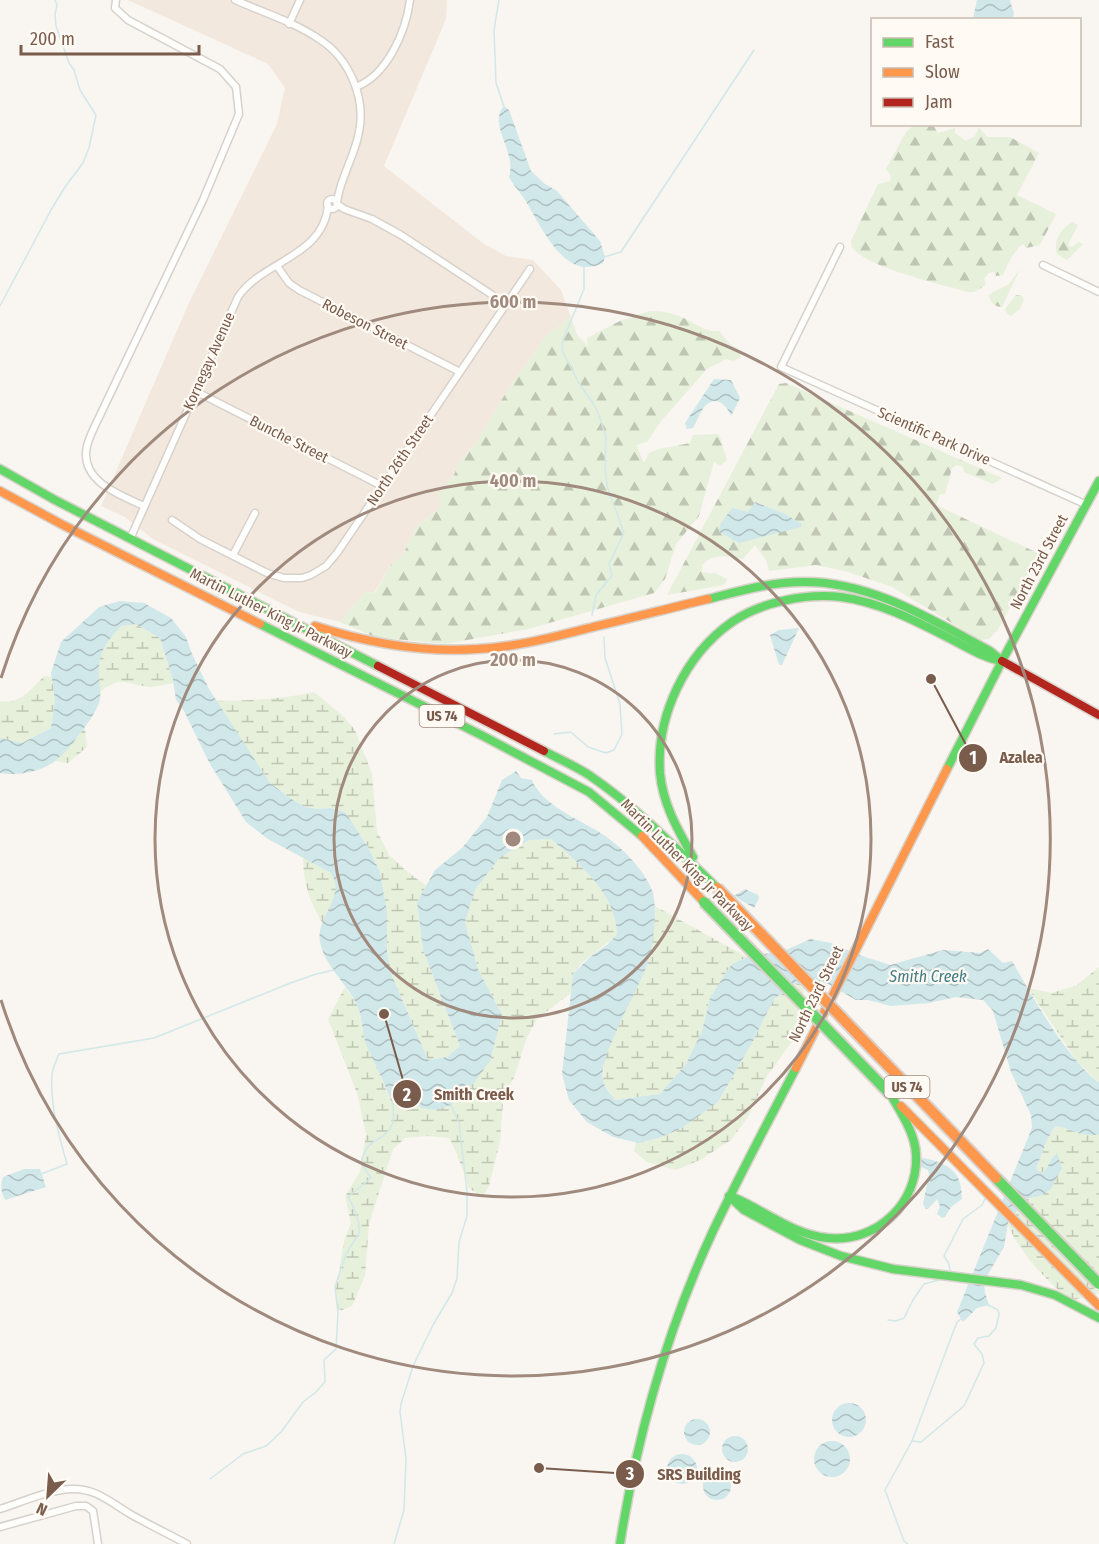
<svg xmlns="http://www.w3.org/2000/svg" width="1099" height="1544" viewBox="0 0 1099 1544" font-family="'Fira Sans Condensed',sans-serif">
  <defs>
    <pattern id="forest-firs" width="22" height="20" patternUnits="userSpaceOnUse" patternTransform="scale(1.5)"><rect width="22" height="20" fill="#e7f0db"/><path d="M5 1l3.5 6h-7zM16 11l3.5 6h-7z" fill="#c0c6b4"/></pattern>
    <pattern id="wetland-marsh" width="20" height="14" patternUnits="userSpaceOnUse" patternTransform="scale(1.5)"><rect width="20" height="14" fill="#e7f0db"/><path d="M1 5h8M5 5V1M11 12h8M15 12V8" fill="none" stroke="#c0c6b4"/></pattern>
    <pattern id="water-waves" width="16" height="10" patternUnits="userSpaceOnUse" patternTransform="scale(1.5)"><rect width="16" height="10" fill="#d0e8ea"/><path d="M0 5q4-4 8 0t8 0" fill="none" stroke="#aebfc0"/></pattern>
  </defs>
  <rect width="100%" height="100%" fill="#f9f5f0"/>
  <path fill="#f2e8de" d="M128 0H447L446 19 384 166 484 244 506 256 533 260 561 290 571 317 548 334 508 389 477 442 460 461 453 477 440 494V508L416 527 403 555 390 566 374 593 365 592 340 622 299 612 153 539 125 517 101 506 188 305 277 124 285 88 268 64Z"/>
  <g fill="url(#forest-firs)">
    <path d="M914 125H933L938 133 955 128V133L966 141 975 136 979 127 987 137H1010L1039 153 1017 195 1056 214 1040 245 1026 248 1023 244C1013 251 1008 264 1003 275L996 276 994 272 989 273 984 279 986 285 974 292H967C938 283 871 269 852 248L851 241 878 184 890 181 891 176 886 169 906 132Z"/>
    <path d="M1072 222 1078 225 1068 245 1071 247 1079 242 1083 244 1067 260 1057 254C1053 239 1061 230 1072 222Z"/>
    <path d="M1020 269 1002 307C994 307 991 302 988 295L1009 284Z"/>
    <path d="M1016 295H1021L1024 299 1020 309 1011 316 1007 313 1005 309Z"/>
    <path d="M650 311C660 311 669 312 679 316 692 321 705 333 719 331L730 344 739 349 741 357 734 361 726 359 707 369 662 420 647 442 636 445 644 463 649 453 658 449 690 443 693 435 719 434 727 460 720 466 714 462 699 516 676 544 665 579 654 593 528 629 445 644 375 637 340 622 365 592 375 593 390 566 403 555 416 527 440 508 439 494 453 477 460 461 477 442 508 389 548 334 571 317 577 335 588 346 587 338 620 321Z"/>
    <path d="M786 383 1002 478 993 484 964 472 963 467 957 465 952 468 945 494H940L936 505 1040 554 997 631 989 639 980 640 892 587 848 572 816 565 769 571 766 560 755 545 743 559C727 556 714 553 702 565V572L717 574 727 579 724 585 667 595 779 384Z"/>
  </g>
  <g fill="url(#wetland-marsh)">
    <path d="M125 624H136L160 638 174 683C166 684 157 687 150 687 125 685 123 674 100 692 99 682 96 668 99 658 102 646 114 629 125 624Z"/>
    <path d="M44 676 52 677 55 700 51 728 22 743 0 738V701C18 706 33 688 44 676Z"/>
    <path d="M314 692 342 715 355 730 372 774 377 831 389 855 410 874 427 886 417 902 423 950 460 1046 447 1057 428 1060 392 976 387 952V912L380 872 368 847 345 812 331 808 318 809 305 807 290 798 270 783 216 701C250 701 281 699 314 692Z"/>
    <path d="M85 728 87 747 68 763 55 761Z"/>
    <path d="M551 839C579 864 616 893 617 934 605 948 584 956 574 973 572 978 572 987 572 992L537 1019 527 1037 515 1075 503 1101 500 1142 489 1186 482 1197 469 1188 457 1154 449 1138 429 1136 405 1138 393 1149 369 1224 365 1276 352 1306 342 1310 338 1309 335 1287 338 1279 344 1241 351 1223 345 1196 360 1172 366 1134 357 1093 328 1019 345 987 358 1006 365 1039 392 1104 409 1102 422 1108 496 1034 502 1015 478 969 465 922 475 890 500 856 530 840Z"/>
    <path d="M303 858C311 862 326 867 332 874 344 887 328 911 323 924 310 903 303 882 303 858Z"/>
    <path d="M653 905 747 957 732 964 710 998 702 1031 686 1064 660 1094 615 1100 603 1083 604 1061 622 1015 654 924Z"/>
    <path d="M1099 967V1083L1076 1060 1028 988 1052 993 1077 985Z"/>
    <path d="M794 983H805L797 1035 767 1076 748 1117 731 1140 700 1160 676 1170 647 1162 634 1151 636 1142 682 1128 718 1102 753 1041 774 999Z"/>
    <path d="M1055 1126C1070 1127 1083 1138 1099 1134V1293L1071 1301C1046 1280 1021 1255 1008 1225L1026 1199C1050 1193 1051 1189 1062 1168L1056 1153C1049 1158 1049 1169 1041 1173L1036 1169 1047 1140Z"/>
  </g>
  <g fill="url(#water-waves)">
    <path d="M977 0H1010L1014 14 1012 19H973Z"/>
    <path d="M504 106 509 110 531 171 545 184 557 191 600 241 605 257 603 263C564 283 541 225 525 200 520 192 513 185 509 177 511 170 511 164 509 157 506 141 491 120 504 106Z"/>
    <path d="M714 379 731 380 740 398 731 416C727 406 717 394 705 406 700 412 697 421 693 428L687 429 685 423Z"/>
    <path d="M755 502 785 514 802 524 801 527 739 543 719 532 720 525 732 508 748 512Z"/>
    <path d="M120 601 144 603 171 618 186 637 192 654 209 689 270 783 290 798 305 807 318 809 331 808 345 812 368 847 380 872 387 912V952L392 976 428 1060 447 1057 460 1046 423 950 417 902 435 870 462 848 487 817 502 780 516 771 521 778 532 780C541 804 578 819 599 832 618 843 647 872 653 893 657 910 654 945 648 962 639 987 624 1011 614 1037 608 1051 601 1065 603 1081 604 1087 611 1094 615 1100L660 1094 686 1064 702 1031 710 998 729 968 732 964 749 956 784 951 810 939 831 943 853 953 890 965 943 950 980 953 988 949 1003 963 1012 961C1034 999 1065 1056 1099 1083V1134C1082 1139 1070 1127 1055 1126L1047 1140 1036 1169 1041 1173C1049 1169 1049 1158 1057 1153L1062 1168 1051 1189 1043 1195 1026 1199 1008 1223 1004 1247 984 1281 985 1293 989 1305 977 1308 963 1322 957 1312 1032 1128 1031 1115 1011 1072 993 1011 983 1000 956 997 929 1003 891 1006 868 1000H856L828 984H794L774 999 753 1041 718 1102 682 1128 661 1137 639 1143 613 1137 587 1122 569 1100 562 1074 573 974 591 956 608 944 617 934C616 893 579 864 551 839L530 840 500 857 475 890 465 922 478 969 502 1015 490 1061 474 1083 451 1105 435 1110 422 1108 409 1102 392 1104C385 1082 373 1062 365 1041 362 1029 362 1016 357 1005 347 983 325 967 320 942 315 917 347 897 331 873L268 839 246 822 210 764 184 711 176 700 173 680 160 638 136 624 121 626C106 643 98 652 99 675 99 683 101 691 100 699 97 715 67 752 54 762 39 772 18 776 0 773V738L22 743 51 728 55 700 51 673 61 642 99 607Z"/>
    <path d="M799 628 782 665H779L770 635 779 630Z"/>
    <path d="M745 889 758 895 759 898 754 908 734 896Z"/>
    <path d="M924 1158C949 1164 962 1171 962 1199L951 1207 945 1217 942 1218 937 1214 940 1206 937 1199 928 1209H926L923 1204 929 1174 928 1170 921 1167 920 1159Z"/>
    <path d="M24 1169H40L46 1187 5 1200C1 1191 0 1186 3 1177Z"/>
    <circle cx="849" cy="1420" r="17"/>
    <circle cx="697" cy="1432" r="13"/>
    <circle cx="735" cy="1449" r="13"/>
    <circle cx="832" cy="1459" r="18"/>
    <circle cx="682" cy="1469" r="15"/>
    <circle cx="717" cy="1486" r="14"/>
  </g>
  <g fill="none" stroke-linecap="round" stroke-linejoin="round">
    <g stroke="#d0e8ea" stroke-width="1.5">
      <path d="M499 0 494 30 496 83 504 107"/>
      <path d="M604 257 621 252 754 50"/>
      <path d="M584 265V289L563 340 562 351 579 383 596 408 600 418 606 438 605 467 607 486 624 533 609 564 612 576 596 595 592 615"/>
      <path d="M0 306 51 210 65 187 83 163 89 148 96 115 80 90 74 70 69 63 56 26 55 15 57 5 55 0"/>
      <path d="M554 734 571 732 588 747 606 753 614 750 622 734 620 704 605 658 604 637"/>
      <path d="M41 1174 67 1164C59 1136 50 1105 52 1076 52 1069 56 1061 59 1054L154 1038 288 984 316 974 334 970"/>
      <path d="M950 1271 949 1264 944 1256 963 1219 982 1205 986 1197"/>
      <path d="M888 1320 896 1321 904 1318 913 1300 924 1284 939 1280"/>
      <path d="M912 1441 921 1442 964 1406 984 1363 982 1354 974 1344 978 1338 989 1336 996 1328 999 1314 998 1310 988 1305"/>
      <path d="M210 1479 243 1454 266 1446 281 1432 303 1402 316 1392 325 1382 324 1360 336 1349 338 1313 335 1287 346 1254 359 1233V1224L354 1208 348 1197 371 1178 361 1163C367 1134 386 1144 393 1122 394 1117 393 1108 393 1103"/>
      <path d="M394 1544 404 1510 406 1459 400 1412 401 1404 413 1366 433 1325 452 1293 457 1278 459 1242 467 1216V1191L459 1123 451 1105"/>
      <path d="M908 1544 904 1541 885 1490 912 1441 957 1322 961 1319"/>
    </g>
    <g stroke="#d7d1cb" stroke-width="9">
      <g id="street">
        <path d="M116 0 115 8 128 20 220 69 236 87 239 114 203 200 102 411C97 422 90 434 87 446 79 481 120 495 144 506"/>
        <path d="M235 0C262 12 294 22 319 39 349 58 366 97 359 132 355 156 340 178 337 202"/>
        <path d="M289 24 300 0"/>
        <path d="M356 87C387 75 406 32 410 0"/>
        <circle cx="332" cy="204" r="5"/>
        <path d="M337 204 344 209 372 219 401 235 506 304"/>
        <path d="M840 247 781 367 1087 505"/>
        <path d="M1043 265 1099 292"/>
        <path d="M277 266 289 283 299 290 460 372"/>
        <path d="M195 391 382 486"/>
        <path d="M172 520 200 539 267 573 284 578H302L311 575 326 566 337 553 530 269"/>
        <path d="M130 539 238 297C262 261 323 257 328 206"/>
        <path d="M233 555 255 513"/>
        <path d="M0 1509C22 1502 48 1490 71 1489 96 1488 110 1502 130 1514 148 1524 168 1534 187 1544"/>
        <path d="M0 1527 76 1506H86L93 1511 98 1544"/>
      </g>
    </g>
    <g stroke="#d9d2cb" stroke-width="11">
      <g id="fast">
        <path d="M0 469 55 500 378 666"/>
        <path d="M708 599C740 591 770 582 803 582 871 581 932 620 990 651L1002 661"/>
        <path d="M260 624 485 737 589 792 642 836"/>
        <path d="M544 751C559 759 575 766 589 775 636 807 676 848 717 888"/>
        <path d="M947 769 1002 661 1099 481"/>
        <path d="M693 857C678 830 663 805 660 773 656 716 685 655 732 622 761 602 806 593 841 597 879 602 914 620 947 637 965 646 981 657 1001 661"/>
        <path d="M729 1196 744 1210 800 1240 841 1256 893 1269 1021 1285 1055 1295 1099 1318"/>
        <path d="M735 1198C765 1211 794 1235 828 1238 877 1243 919 1203 916 1154 915 1133 901 1113 891 1095"/>
        <path d="M620 1544C637 1436 667 1330 713 1231 739 1176 768 1122 796 1068"/>
      </g>
    </g>
    <g stroke="#d9d2cb" stroke-width="11">
      <g id="slow">
        <path d="M0 491 63 525 260 624"/>
        <path d="M315 626C368 643 421 653 477 649 517 647 554 637 593 627 632 618 670 608 708 599"/>
        <path d="M642 836 704 902"/>
        <path d="M796 1068 947 769"/>
        <path d="M901 1106 1099 1306"/>
      </g>
    </g>
    <g stroke="#d9d2cb" stroke-width="11">
      <g id="jam">
        <path d="M1002 661 1099 715"/>
        <path d="M378 666 544 751"/>
      </g>
    </g>
    <use href="#street" stroke="#fefefd" stroke-width="6"/>
    <use href="#fast" stroke="#63d668" stroke-width="8"/>
    <use href="#slow" stroke="#ff974d" stroke-width="8"/>
    <use href="#jam" stroke="#b3261e" stroke-width="8"/>
    <g stroke="#dad1cc" stroke-width="14" stroke-linecap="butt">
      <g id="fast-bridge">
        <path d="M704 902 891 1095"/>
        <path d="M996 1178 1099 1284"/>
      </g>
    </g>
    <g stroke="#dad1cc" stroke-width="14" stroke-linecap="butt">
      <path id="slow-bridge" d="M717 888 996 1178"/>
    </g>
    <use href="#fast-bridge" stroke="#63d668" stroke-width="10"/>
    <use href="#slow-bridge" stroke="#ff974d" stroke-width="10"/>
  </g>
  <g fill="none" stroke="#9f8a7d" stroke-width="3">
    <circle cx="513" cy="839" r="179"/>
    <circle cx="513" cy="839" r="358"/>
    <path d="M1 678A537 537 0 1 1 1 1000"/>
  </g>
  <g text-anchor="middle" stroke-width="4.5" stroke-linejoin="round" paint-order="stroke">
    <g fill="#fffaf3" stroke="#a28b7f" stroke-width="1.5">
      <rect x="419.5" y="705" width="45" height="22" rx="4.5"/>
      <rect x="884.5" y="1076" width="45" height="22" rx="4.5"/>
    </g>
    <g font-size="14" font-weight="bold" fill="#7a5c4d">
      <text x="442" y="721">US 74</text>
      <text x="907" y="1092">US 74</text>
    </g>
    <g font-size="15" fill="#7a5c4d" stroke="#fffaf3">
      <text transform="translate(365 324) rotate(27)" y="5">Robeson Street</text>
      <text transform="translate(209 361) rotate(-66)" y="5">Kornegay Avenue</text>
      <text transform="translate(934 436) rotate(24)" y="5">Scientific Park Drive</text>
      <text transform="translate(289 439) rotate(27)" y="5">Bunche Street</text>
      <text transform="translate(400 460) rotate(-56)" y="5">North 26th Street</text>
      <text transform="translate(1039 562) rotate(-62)" y="5">North 23rd Street</text>
      <text transform="translate(271 613) rotate(27)" y="5">Martin Luther King Jr Parkway</text>
      <text transform="translate(687 865) rotate(45)" y="5">Martin Luther King Jr Parkway</text>
      <text transform="translate(816 994) rotate(-64)" y="5">North 23rd Street</text>
    </g>
    <g font-size="16" font-style="italic" fill="#437c86" stroke="#fffaf3">
      <text x="928" y="982">Smith Creek</text>
    </g>
  </g>
  <circle cx="513" cy="839" r="9" fill="#9f8a7d" stroke="#fffaf3" stroke-width="3"/>
  <g font-size="18" text-anchor="middle" font-weight="bold" fill="#9f8a7d" stroke="#fffaf3" stroke-width="4.5" stroke-linejoin="round" paint-order="stroke">
    <text x="513" y="308">600 m</text>
    <text x="513" y="487">400 m</text>
    <text x="513" y="666">200 m</text>
  </g>
  <path fill="none" stroke="#7a5c4d" stroke-width="2" d="M931 679L973 758M384 1014L407 1094M539 1468L630 1474"/>
  <g fill="#7a5c4d" stroke="#fffaf3" stroke-width="2">
    <circle cx="931" cy="679" r="6"/>
    <circle cx="384" cy="1014" r="6"/>
    <circle cx="539" cy="1468" r="6"/>
    <circle cx="973" cy="758" r="15"/>
    <circle cx="407" cy="1094" r="15"/>
    <circle cx="630" cy="1474" r="15"/>
  </g>
  <g font-size="18" text-anchor="middle" font-weight="bold" fill="#fff">
    <text x="973" y="764">1</text>
    <text x="407" y="1101">2</text>
    <text x="630" y="1480">3</text>
  </g>
  <g font-size="16" text-anchor="middle" font-weight="bold" fill="#7a5c4d" stroke="#fffaf3" stroke-width="4.5" stroke-linejoin="round" paint-order="stroke">
    <text x="1021" y="763">Azalea</text>
    <text x="474" y="1100">Smith Creek</text>
    <text x="699" y="1480">SRS Building</text>
  </g>
  <rect x="871" y="18" width="210" height="108" fill="#fffaf3" stroke="#cabbb1" stroke-width="1.5"/>
  <rect x="883" y="38" width="30" height="9" fill="#63d668" stroke="#cabbb1" stroke-width="1.5"/>
  <text x="925" y="48" font-size="18" fill="#7a5c4d">Fast</text>
  <rect x="883" y="68" width="30" height="9" fill="#ff974d" stroke="#cabbb1" stroke-width="1.5"/>
  <text x="925" y="78" font-size="18" fill="#7a5c4d">Slow</text>
  <rect x="883" y="98" width="30" height="9" fill="#b3261e" stroke="#cabbb1" stroke-width="1.5"/>
  <text x="925" y="108" font-size="18" fill="#7a5c4d">Jam</text>
  <g transform="translate(48 1496) rotate(205)" stroke="#fffaf3" stroke-width="4.5" paint-order="stroke">
  <path d="M0-4.5L10 22L0 15L-10 22Z" fill="#7a5c4d"/>
  <text y="-9" font-size="16" font-weight="bold" text-anchor="middle" fill="#7a5c4d">N</text>
  </g>
  <path d="M21 45v9h178v-9" fill="none" stroke="#7a5c4d" stroke-width="3"/>
  <text x="30" y="45" font-size="18" fill="#7a5c4d" stroke="#fffaf3" stroke-width="4.5" paint-order="stroke">200 m</text>
</svg>
